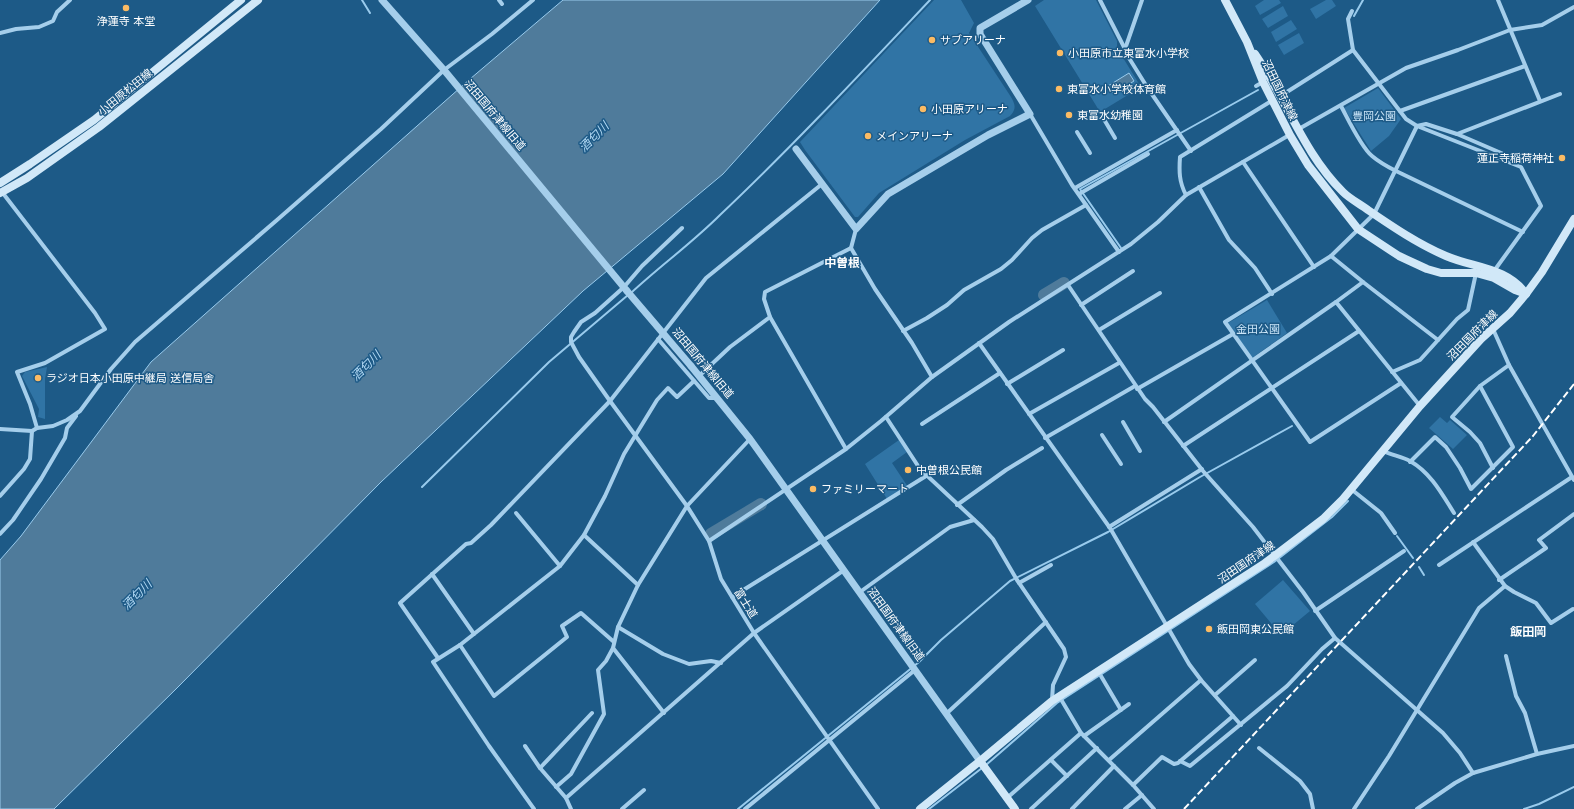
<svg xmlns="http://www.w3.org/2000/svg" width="1574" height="809" viewBox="0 0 1574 809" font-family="'DejaVu Sans','Noto Sans JP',sans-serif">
  <rect width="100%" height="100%" fill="#1d5a87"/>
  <g fill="#3074a5">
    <path d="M934 0H961L974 23 969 33 1011 97C1015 104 1017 109 1010 116L965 140 879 193 858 217H855L805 150 800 142Z"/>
    <path d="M1044 0H1096L1117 41V48L1141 87 1100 112 1035 6Z"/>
    <path d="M1264 0H1279L1281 3 1260 15 1255 6Z"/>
    <path d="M1326 0H1332L1336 6 1316 19 1310 9Z"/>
    <path d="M1283 6 1288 16 1268 28 1262 19Z"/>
    <path d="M1291 20 1297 29 1276 42 1271 32Z"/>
    <path d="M1299 33 1304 43 1284 55 1278 45Z"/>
    <path d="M1378 88 1401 119 1389 136 1371 151 1344 108Z"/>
    <path d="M1267 300 1287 333 1252 358 1228 323Z"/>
    <path d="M47 367 45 379V419L38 417 39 409 22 376 25 372Z"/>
    <path d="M1440 417 1447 423 1450 420 1467 435 1453 449 1429 428Z"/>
    <path d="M899 440 907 452 892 463 908 487 887 499 865 464Z"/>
    <path d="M1283 580 1310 611 1281 635 1255 604Z"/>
  </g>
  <g fill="#4f7b9b" stroke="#99cbed">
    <path d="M563 0H880L723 174 583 291 381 482 177 688 54 809H0V560L21 536 151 362 470 79Z"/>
    <path d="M1129 73 1134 81 1114 94 1108 86Z"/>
  </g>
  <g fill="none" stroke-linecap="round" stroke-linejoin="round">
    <g stroke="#99cbed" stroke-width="2">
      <path d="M362 0 370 13"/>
      <path d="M1354 16 1363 0"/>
      <path d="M1121 248 1080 189 1258 90"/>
      <path d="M631 293C660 266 692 243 720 215 792 147 862 72 930 0"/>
      <path d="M422 487 549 362 628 295"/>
      <path d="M1397 536 1413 558"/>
      <path d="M1419 567 1424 575"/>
      <path d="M986 765 1057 703 1274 562 1332 517 1348 501"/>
      <path d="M738 809 919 662 941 640 1010 581 1108 532 1200 477 1292 426"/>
      <path d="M929 809 982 768"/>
      <path d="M1524 809 1539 804 1574 787"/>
    </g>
    <g stroke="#4f7b9b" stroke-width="12">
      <path d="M1044 295 1064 283"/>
      <path d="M711 534 761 504"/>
    </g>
    <g stroke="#a5ceeb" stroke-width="4">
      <path d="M499 0 502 4"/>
      <path d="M1100 0 1125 49"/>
      <path d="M1142 0 1125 49 1129 58 1147 87 1191 151"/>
      <path d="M1498 0 1540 101"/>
      <path d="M1352 11 1348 19 1353 50 1406 119 1417 126 1426 124 1457 134 1522 162"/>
      <path d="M0 33 16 29 39 27 53 21 57 12 70 0"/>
      <path d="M1256 86 1263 82"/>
      <path d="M1279 97 1353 50"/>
      <path d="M1341 106C1348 119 1361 147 1372 156 1379 162 1388 167 1396 171L1523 232"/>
      <path d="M1400 111 1525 66"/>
      <path d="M1030 114 1072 185 1119 252"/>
      <path d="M1102 116 1115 138"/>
      <path d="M1297 130 1406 68 1458 50 1510 30 1542 25 1574 7"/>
      <path d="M1077 132 1090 153"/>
      <path d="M1457 134 1560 94"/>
      <path d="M1243 162 1314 267"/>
      <path d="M1199 187 1229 240 1255 268 1272 294"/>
      <path d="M1075 188 1177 130"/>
      <path d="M2 192 95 313 105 329 45 363 17 372 30 404 37 428"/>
      <path d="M1079 194 1148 154"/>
      <path d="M1186 195C1179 182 1179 171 1180 157L1273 100"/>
      <path d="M682 228 642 266 624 287 595 313 581 322 574 332 571 337V342L579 357 610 401 687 506 709 541 721 579 754 633 878 809"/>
      <path d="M856 229 851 248 875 289 912 343 932 377"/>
      <path d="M1331 256 1225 322 1310 442 1401 383"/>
      <path d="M1363 282 1438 340"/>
      <path d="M1068 285 1145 399 1153 407 1203 471 1253 527 1303 592 1335 638 1443 733 1460 753 1473 773"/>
      <path d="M1081 305 1133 271"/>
      <path d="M770 317 846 449"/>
      <path d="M1493 329 1509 365 1574 480"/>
      <path d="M1099 330 1160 293"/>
      <path d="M903 331 927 318 947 305 964 290 1001 269 1012 260 1032 238 1042 230 1086 205"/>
      <path d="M658 339 709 398H717"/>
      <path d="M979 343 1110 528 1189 664 1201 680 1241 725"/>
      <path d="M1392 372 1420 360 1457 319 1468 310 1476 273"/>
      <path d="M699 376 730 347 770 317 764 299 765 292 851 248"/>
      <path d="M1007 384 1063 350"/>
      <path d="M1137 389 1233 334"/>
      <path d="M1420 406 1336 302 1363 282 1331 256 1374 214 1417 126 1521 167 1541 206 1494 271"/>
      <path d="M1029 414 1119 363"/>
      <path d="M886 417 920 469 982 527 993 539 1017 580 1064 649 1066 657 1053 685 1052 700"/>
      <path d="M1123 422 1140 451"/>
      <path d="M1164 422 1336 302"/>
      <path d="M922 424 1000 373"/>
      <path d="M0 429 32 431 37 428 53 426 67 420 80 411 111 369 135 342 277 220 381 129 444 70 492 34 533 0"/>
      <path d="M1102 435 1121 464"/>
      <path d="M1045 438 1135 386"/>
      <path d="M1183 446 1359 331"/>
      <path d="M1383 451C1392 455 1402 457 1410 461 1431 473 1442 494 1454 513"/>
      <path d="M1410 462 1435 437 1446 447 1460 468 1471 489 1513 447 1480 386"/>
      <path d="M1493 468 1480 443 1470 432 1452 417 1480 386 1509 365"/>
      <path d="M1351 489 1381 513 1395 533"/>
      <path d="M0 496 24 469 30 459 32 431"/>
      <path d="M957 505 1006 470 1042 448"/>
      <path d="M516 513 560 566"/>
      <path d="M1109 527 1202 469"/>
      <path d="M0 534 13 520 41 479 65 438 67 428 76 416"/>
      <path d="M584 535 638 585"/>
      <path d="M709 541 846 449 881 421 932 377 1009 322 1131 244 1158 222 1186 195 1291 134"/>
      <path d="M1473 542 1505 586 1514 592 1536 603 1551 623 1573 609"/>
      <path d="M1439 565 1572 477"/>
      <path d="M432 574 474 634"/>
      <path d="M1499 580 1546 548 1539 540 1574 514"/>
      <path d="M1019 583 1051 565"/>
      <path d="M860 592 950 527 974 520"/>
      <path d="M732 597 926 476"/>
      <path d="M1315 611 1404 551"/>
      <path d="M618 627 663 654 689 664 711 661 721 663"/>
      <path d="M460 645 494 696 567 637 562 626 581 613 614 642"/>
      <path d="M613 648 664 713"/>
      <path d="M1506 656 1516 696 1525 713 1537 754"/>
      <path d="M438 658 400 603 466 544 471 543 491 525 610 401 706 278 822 184"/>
      <path d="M1098 671 1121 710"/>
      <path d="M1215 695 1255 660"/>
      <path d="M1059 696 1081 733 1133 785 1154 809"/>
      <path d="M946 714 1046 622"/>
      <path d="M1084 736 1129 704"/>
      <path d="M525 746 540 768 566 798"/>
      <path d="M1259 748 1300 781 1310 794 1313 809"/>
      <path d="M1051 760 1067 776"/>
      <path d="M1109 760 1201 680"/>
      <path d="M1180 761 1190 766 1287 686 1322 649 1335 638"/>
      <path d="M540 768 592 713"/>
      <path d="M1133 785 1162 757 1174 764 1178 763 1233 716"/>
      <path d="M556 787 571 774 604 714 598 670 606 661 613 648 618 627 638 585 687 506 750 439"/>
      <path d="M1007 798 1081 733"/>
      <path d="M534 809 489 746 433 662 460 645 560 566 584 535 605 496 624 454 657 400 668 388 677 397 694 381"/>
      <path d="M571 809 566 798 754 633 844 570"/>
      <path d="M622 809 644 790"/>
      <path d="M745 809 915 670"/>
      <path d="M1031 809 1097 748"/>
      <path d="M1072 809 1114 766"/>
      <path d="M1125 809 1142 795"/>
      <path d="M1354 809 1389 756 1479 608 1505 586"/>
      <path d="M1417 809 1455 783 1473 773 1537 754 1574 746"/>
    </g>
    <g stroke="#a5ceeb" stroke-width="7">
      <path d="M382 0 444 70 627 291"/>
      <path d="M796 149 856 229 888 194 988 135 1030 114 980 34V28L1028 0"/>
      <path d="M691 366 750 439 980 761"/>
    </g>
    <g stroke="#d1e8f8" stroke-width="8">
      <path d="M1225 0 1247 42 1263 82 1290 135 1308 165 1358 229 1399 256 1427 269 1441 273H1476L1494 278 1515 290 1526 294"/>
      <path d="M1255 54C1286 99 1304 154 1343 192 1350 199 1360 204 1368 210 1393 227 1418 244 1446 256 1474 268 1507 267 1526 294"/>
      <path d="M0 183 30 164 94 120 241 0"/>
      <path d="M0 193 27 178 99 127 258 0"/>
      <path d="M980 761 1015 809"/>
      <path d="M920 809 980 761 1052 701 1265 563 1323 519 1343 499 1420 406 1481 339 1510 313 1526 294 1542 272 1574 219"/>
    </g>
    <path stroke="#fff" stroke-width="2" stroke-dasharray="7 3" stroke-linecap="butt" d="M1184 809 1533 436 1574 384"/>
    <path stroke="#a5ceeb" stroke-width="7" d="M627 291 691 366"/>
  </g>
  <g fill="#fbbb64" stroke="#1d5a87" stroke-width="1.5">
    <circle cx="126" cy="8" r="4"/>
    <circle cx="932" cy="40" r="4"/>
    <circle cx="1060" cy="53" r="4"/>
    <circle cx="1059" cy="89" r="4"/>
    <circle cx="923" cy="109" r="4"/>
    <circle cx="1069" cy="115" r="4"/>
    <circle cx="868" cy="136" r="4"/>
    <circle cx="1562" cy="158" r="4"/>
    <circle cx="38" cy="378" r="4"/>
    <circle cx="908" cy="470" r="4"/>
    <circle cx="813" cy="489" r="4"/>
    <circle cx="1209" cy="629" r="4"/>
  </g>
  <g text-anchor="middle" stroke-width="3" stroke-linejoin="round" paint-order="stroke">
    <g font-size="11" fill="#fff" stroke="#1d5a87" text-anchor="start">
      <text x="126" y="25" text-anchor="middle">浄蓮寺 本堂</text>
      <text x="940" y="44">サブアリーナ</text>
      <text x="1068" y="57">小田原市立東富水小学校</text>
      <text x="1067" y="93">東富水小学校体育館</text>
      <text x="931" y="113">小田原アリーナ</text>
      <text x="1077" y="119">東富水幼稚園</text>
      <text x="876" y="140">メインアリーナ</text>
      <text x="1554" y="162" text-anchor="end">蓮正寺稲荷神社</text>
      <text x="46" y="382">ラジオ日本小田原中継局 送信局舎</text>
      <text x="916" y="474">中曽根公民館</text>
      <text x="821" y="493">ファミリーマート</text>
      <text x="1217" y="633">飯田岡東公民館</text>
    </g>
    <g font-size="11" fill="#fff" stroke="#1d5a87">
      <text transform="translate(1280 90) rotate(64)" y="4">沼田国府津線</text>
      <text transform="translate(125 92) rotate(-39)" y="4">小田原松田線</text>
      <text transform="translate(495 115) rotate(50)" y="4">沼田国府津線旧道</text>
      <text transform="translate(1472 335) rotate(-45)" y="4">沼田国府津線</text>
      <text transform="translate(703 363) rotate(50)" y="4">沼田国府津線旧道</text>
      <text transform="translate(1246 562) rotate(-34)" y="4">沼田国府津線</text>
      <text transform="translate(746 603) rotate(58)" y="4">富士道</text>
      <text transform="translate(896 624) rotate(54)" y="4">沼田国府津線旧道</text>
    </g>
    <g font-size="11" fill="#cae5f8" stroke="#1d5a87">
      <text x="1374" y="120">豊岡公園</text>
      <text x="1258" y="333">金田公園</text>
    </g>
    <g font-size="12" font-style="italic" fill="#b1d8f3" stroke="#1d5a87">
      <text transform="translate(594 137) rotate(-45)" y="4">酒匂川</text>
      <text transform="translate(366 366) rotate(-45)" y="4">酒匂川</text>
      <text transform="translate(137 595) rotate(-45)" y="4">酒匂川</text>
    </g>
    <g font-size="12" font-weight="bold" fill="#fff" stroke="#1d5a87">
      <text x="842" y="267">中曽根</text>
      <text x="1528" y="636">飯田岡</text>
    </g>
  </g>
</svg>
